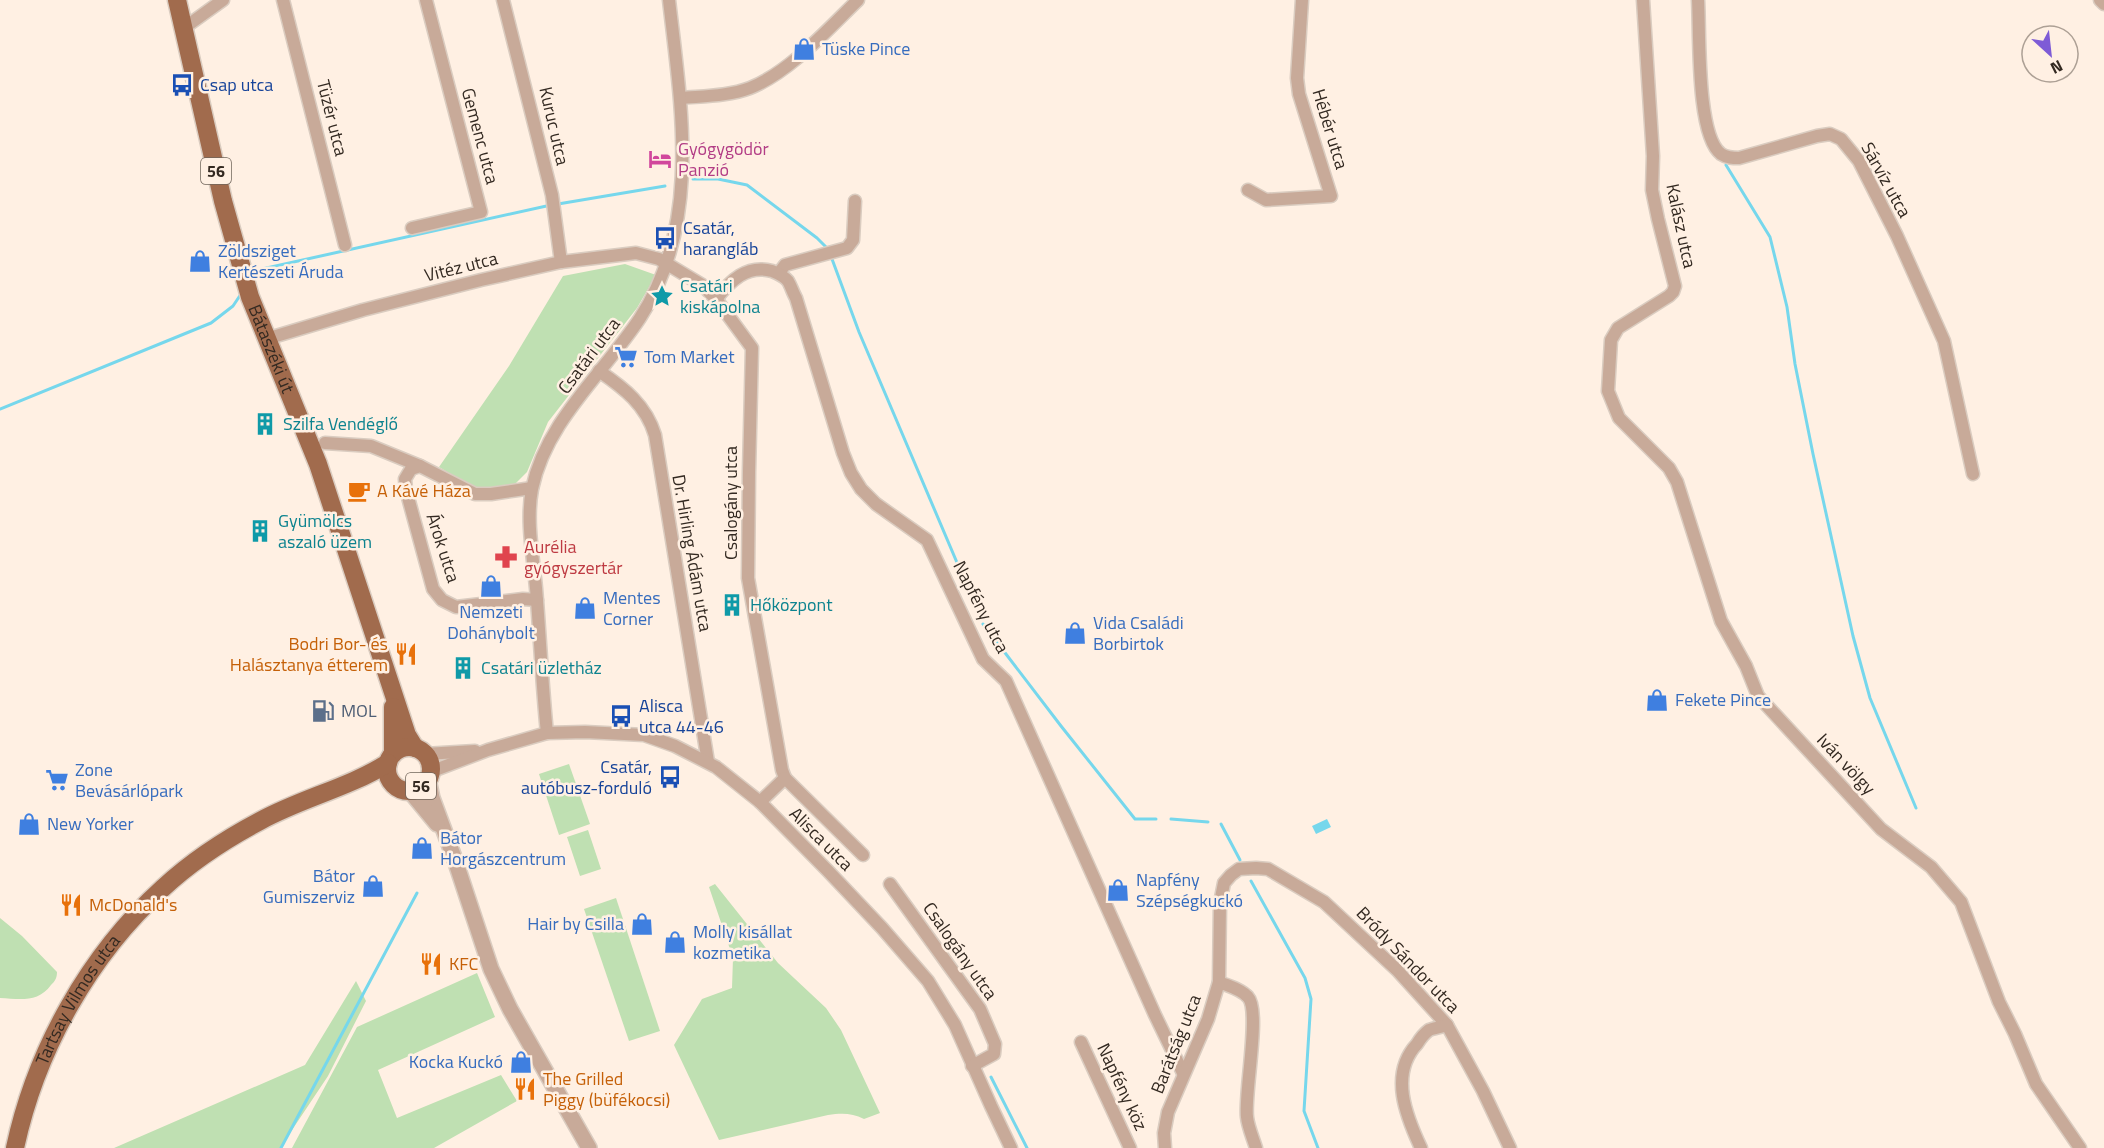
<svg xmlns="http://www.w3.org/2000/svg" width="2104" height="1148" viewBox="0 0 2104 1148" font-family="'Titillium Web',sans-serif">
  <rect width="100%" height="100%" fill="#fff0e3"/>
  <g fill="#bfe0b2">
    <path d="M625 264 656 275 637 308 548 422 527 472 511 488H474L439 467 509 366 563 276Z"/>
    <path d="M569 764 590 824 559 835 539 774Z"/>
    <path d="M588 830 601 869 580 876 567 837Z"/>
    <path d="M715 884 778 963 826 1008 841 1030 880 1113 864 1119C852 1113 842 1113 828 1115L719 1140 674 1045 702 999 732 988 733 958 709 887Z"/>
    <path d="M616 898 660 1031 629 1041 584 909Z"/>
    <path d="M0 918 22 936 57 972C57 978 55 981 51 985 38 1003 20 999 0 998Z"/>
    <path d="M477 973 495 1017 378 1070 397 1118 501 1075 517 1101 434 1148H292L357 1027Z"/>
    <path d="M356 981 366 1001 328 1076 280 1148H114L305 1065Z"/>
  </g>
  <path fill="#76d7ec" d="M1327 819 1331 827 1316 834 1312 826Z"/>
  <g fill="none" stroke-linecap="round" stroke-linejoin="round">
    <g stroke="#76d7ec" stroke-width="3">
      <path d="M1726 165 1770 237 1787 307 1795 364 1813 454 1853 636 1870 698 1916 808"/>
      <path d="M693 179H718L747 185 817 238 827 248"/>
      <path d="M558 204 665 186"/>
      <path d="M832 259 859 332 978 612"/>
      <path d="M253 273 262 269 551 205"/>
      <path d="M0 409 211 323 233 306 241 294"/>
      <path d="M983 624 1061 726 1135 819H1156"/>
      <path d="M1171 819 1208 822"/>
      <path d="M1221 824 1240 860"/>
      <path d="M1251 881 1305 978 1311 999 1304 1111 1318 1148"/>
      <path d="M991 1077 1027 1148"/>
      <path d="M281 1148 417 893"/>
    </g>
    <g stroke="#daccc0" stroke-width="15">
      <g id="minor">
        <path d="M283 0 345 245"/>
        <path d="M503 0 552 195 561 262"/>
        <path d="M1643 0 1653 156 1652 190 1658 219 1675 286 1673 292 1669 296 1618 328 1611 340 1608 391 1619 418 1669 468 1677 482 1721 621 1746 666 1758 696 1881 829 1931 867 1961 902 1999 1002 2015 1034 2036 1084 2080 1148"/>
        <path d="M1698 0C1700 32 1696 135 1721 154 1727 158 1733 158 1739 158L1817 136 1830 134 1841 139 1859 161 1897 236 1944 341 1973 474"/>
        <path d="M2100 0 2104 4"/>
        <path d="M184 28 223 0"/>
        <path d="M681 98C703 96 729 96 750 88 790 72 828 29 858 0"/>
        <path d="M1248 190 1266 200 1331 196 1299 94 1297 78 1302 0"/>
        <path d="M412 228 481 212 426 0"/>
        <path d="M779 273 785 265 847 248 853 240 855 201"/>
        <path d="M716 299C730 281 747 264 772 271 777 273 784 276 788 281 791 286 793 293 796 298L843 453 851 473 861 489 876 504 927 540 983 659 1006 681 1155 1015 1183 1073"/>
        <path d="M266 339 363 310 481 280 561 262 636 253 659 259 702 285 716 299 752 348 749 472 748 578 782 770 785 778 760 802"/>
        <path d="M599 371C624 388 646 405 655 435L708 762"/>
        <path d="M325 443 371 446 420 466"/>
        <path d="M532 488 491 494H475L420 466 411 469 405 479 406 490 433 589 442 600 456 607 523 599 537 600"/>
        <path d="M547 733C542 685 540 636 536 588 533 556 526 521 532 489 546 421 604 373 640 318 702 223 681 105 669 0"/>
        <path d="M425 754 475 751"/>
        <path d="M430 772 488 750 547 733 585 732 644 735 675 746 716 767 760 802 828 871 882 928 928 981 955 1025 991 1106 1011 1148"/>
        <path d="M785 778 863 855"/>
        <path d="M890 884 980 1009 995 1044 994 1054 972 1066"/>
        <path d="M1219 982C1228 986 1241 989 1248 997 1261 1011 1244 1093 1247 1117 1248 1127 1253 1138 1256 1148"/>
        <path d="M1081 1042 1130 1148"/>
        <path d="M1165 1148 1164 1133 1168 1112 1208 1019 1219 982 1220 903 1224 883 1231 875 1239 869 1256 868 1268 869 1324 902 1397 970 1447 1025 1483 1091 1510 1148"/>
        <path d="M1421 1148C1406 1116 1389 1074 1417 1044 1420 1039 1425 1033 1429 1030 1434 1028 1442 1027 1447 1025"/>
      </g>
    </g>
    <g stroke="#daccc0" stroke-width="18">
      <g id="tertiary">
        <path d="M428 779 432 798 455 860 491 969 510 1009 589 1148"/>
        <path d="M409 790 437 824"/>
      </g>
    </g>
    <g stroke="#daccc0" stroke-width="21">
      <g id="primary">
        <path id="s1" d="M177 0 223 201 250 297 318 464 407 735 415 748"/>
        <circle cx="409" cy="769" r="22"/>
        <path d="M393 754V707"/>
        <path id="s2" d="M15 1148C36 1050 89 955 163 888 192 861 226 839 260 821 302 798 348 788 388 763"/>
      </g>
    </g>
    <use href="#minor" stroke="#c8aa99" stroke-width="12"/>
    <use href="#tertiary" stroke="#c8aa99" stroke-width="15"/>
    <use href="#primary" stroke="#a16b4d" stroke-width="18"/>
  </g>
  <defs>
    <g id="shop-bare" transform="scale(1.8)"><path d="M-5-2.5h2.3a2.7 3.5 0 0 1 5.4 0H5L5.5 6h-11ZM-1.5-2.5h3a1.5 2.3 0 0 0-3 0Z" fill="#3f7fe0" stroke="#fff0e3" stroke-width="2.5" paint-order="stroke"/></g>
    <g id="bus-bare" transform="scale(1.8)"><path d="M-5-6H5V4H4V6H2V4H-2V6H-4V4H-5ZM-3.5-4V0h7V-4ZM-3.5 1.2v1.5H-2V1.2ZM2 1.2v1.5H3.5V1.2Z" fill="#1a4fb4" stroke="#fff0e3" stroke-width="2.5" paint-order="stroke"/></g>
    <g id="hotel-bare" transform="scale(1.8)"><path d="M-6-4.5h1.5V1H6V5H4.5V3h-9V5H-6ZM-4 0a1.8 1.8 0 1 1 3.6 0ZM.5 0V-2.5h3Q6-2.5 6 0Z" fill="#d1479c" stroke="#fff0e3" stroke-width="2.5" paint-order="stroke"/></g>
    <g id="sight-bare" transform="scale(1.8)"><path d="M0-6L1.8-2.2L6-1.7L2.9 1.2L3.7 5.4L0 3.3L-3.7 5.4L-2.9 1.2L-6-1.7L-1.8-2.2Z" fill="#0f9aa8" stroke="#fff0e3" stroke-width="2.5" paint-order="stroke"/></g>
    <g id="supermarket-bare" transform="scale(1.8)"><path d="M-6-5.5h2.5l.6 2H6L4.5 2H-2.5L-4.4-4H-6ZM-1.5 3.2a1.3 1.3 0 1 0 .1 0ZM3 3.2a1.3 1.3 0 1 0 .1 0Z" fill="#3f7fe0" stroke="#fff0e3" stroke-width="2.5" paint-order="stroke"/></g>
    <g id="building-bare" transform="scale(1.8)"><path d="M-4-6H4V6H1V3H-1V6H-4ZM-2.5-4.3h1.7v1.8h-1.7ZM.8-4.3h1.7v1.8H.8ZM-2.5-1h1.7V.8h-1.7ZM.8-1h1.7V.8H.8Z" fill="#0f9aa8" stroke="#fff0e3" stroke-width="2.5" paint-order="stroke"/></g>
    <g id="cafe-bare" transform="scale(1.8)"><path d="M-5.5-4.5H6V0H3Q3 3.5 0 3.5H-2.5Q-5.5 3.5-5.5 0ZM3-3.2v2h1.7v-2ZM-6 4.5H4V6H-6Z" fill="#e8710a" stroke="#fff0e3" stroke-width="2.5" paint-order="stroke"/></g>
    <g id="pharmacy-bare" transform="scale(1.8)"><path d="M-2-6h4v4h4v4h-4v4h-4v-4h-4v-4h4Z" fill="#e0444e" stroke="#fff0e3" stroke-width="2.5" paint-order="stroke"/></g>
    <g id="restaurant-bare" transform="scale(1.8)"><path d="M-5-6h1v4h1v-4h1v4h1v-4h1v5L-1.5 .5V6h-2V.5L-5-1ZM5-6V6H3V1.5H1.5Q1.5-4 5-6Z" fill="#e8710a" stroke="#fff0e3" stroke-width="2.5" paint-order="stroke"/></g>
    <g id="fuel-bare" transform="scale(1.8)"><path d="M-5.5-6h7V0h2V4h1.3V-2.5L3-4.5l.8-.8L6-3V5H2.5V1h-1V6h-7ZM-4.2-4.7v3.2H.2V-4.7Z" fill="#5c6f8a" stroke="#fff0e3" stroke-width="2.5" paint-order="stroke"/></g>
  </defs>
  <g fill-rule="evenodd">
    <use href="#shop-bare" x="804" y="49"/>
    <use href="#bus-bare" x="182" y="85"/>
    <use href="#hotel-bare" x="660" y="159"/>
    <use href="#bus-bare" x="665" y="238"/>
    <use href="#shop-bare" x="200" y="261"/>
    <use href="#sight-bare" x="662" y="296"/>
    <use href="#supermarket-bare" x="626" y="357"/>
    <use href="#building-bare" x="265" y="424"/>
    <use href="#cafe-bare" x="359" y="491"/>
    <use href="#building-bare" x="260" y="531"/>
    <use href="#pharmacy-bare" x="506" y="557"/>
    <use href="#shop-bare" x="491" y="586"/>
    <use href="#building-bare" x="732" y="605"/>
    <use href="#shop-bare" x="585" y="608"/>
    <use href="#shop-bare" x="1075" y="633"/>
    <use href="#restaurant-bare" x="406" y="654"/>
    <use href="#building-bare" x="463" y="668"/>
    <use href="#shop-bare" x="1657" y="700"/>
    <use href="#fuel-bare" x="323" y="711"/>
    <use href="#bus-bare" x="621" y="716"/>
    <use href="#bus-bare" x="670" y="777"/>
    <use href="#supermarket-bare" x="57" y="780"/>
    <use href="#shop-bare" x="29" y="824"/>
    <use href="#shop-bare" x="422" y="848"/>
    <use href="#shop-bare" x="373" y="886"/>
    <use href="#shop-bare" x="1118" y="890"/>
    <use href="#restaurant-bare" x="71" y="905"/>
    <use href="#shop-bare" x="642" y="924"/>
    <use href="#shop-bare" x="675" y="942"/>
    <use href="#restaurant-bare" x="431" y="964"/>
    <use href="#shop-bare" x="521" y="1062"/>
    <use href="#restaurant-bare" x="525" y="1089"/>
  </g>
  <g text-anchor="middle" stroke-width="5" stroke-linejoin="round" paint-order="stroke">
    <g fill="#fff0e3" stroke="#70655b" stroke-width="1.5">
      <rect x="201" y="158" width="30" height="26" rx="4.5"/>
      <rect x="406" y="773" width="30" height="26" rx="4.5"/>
    </g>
    <g font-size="16" font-weight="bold" fill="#332921">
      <text x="216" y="177">56</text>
      <text x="421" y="792">56</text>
    </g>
    <g font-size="18" fill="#366cbe" stroke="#fff0e3" text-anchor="start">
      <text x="822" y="55">Tüske Pince</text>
      <text x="218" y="257">Zöldsziget<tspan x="218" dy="21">Kertészeti Áruda</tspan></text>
      <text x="644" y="363">Tom Market</text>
      <text x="603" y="604">Mentes<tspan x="603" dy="21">Corner</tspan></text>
      <text x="491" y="618" text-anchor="middle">Nemzeti<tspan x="491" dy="21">Dohánybolt</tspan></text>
      <text x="1093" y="629">Vida Családi<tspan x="1093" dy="21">Borbirtok</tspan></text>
      <text x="1675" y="706">Fekete Pince</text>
      <text x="75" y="776">Zone<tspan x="75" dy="21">Bevásárlópark</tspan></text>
      <text x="47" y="830">New Yorker</text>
      <text x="440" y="844">Bátor<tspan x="440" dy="21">Horgászcentrum</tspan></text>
      <text x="355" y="882" text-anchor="end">Bátor<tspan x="355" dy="21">Gumiszerviz</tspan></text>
      <text x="1136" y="886">Napfény<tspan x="1136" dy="21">Szépségkuckó</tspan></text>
      <text x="624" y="930" text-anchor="end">Hair by Csilla</text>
      <text x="693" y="938">Molly kisállat<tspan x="693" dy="21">kozmetika</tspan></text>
      <text x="503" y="1068" text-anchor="end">Kocka Kuckó</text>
    </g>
    <g font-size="18" fill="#164399" stroke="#fff0e3" text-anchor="start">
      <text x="200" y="91">Csap utca</text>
      <text x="683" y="234">Csatár,<tspan x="683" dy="21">harangláb</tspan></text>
      <text x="639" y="712">Alisca<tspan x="639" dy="21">utca 44-46</tspan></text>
      <text x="652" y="773" text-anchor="end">Csatár,<tspan x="652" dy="21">autóbusz-forduló</tspan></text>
    </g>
    <g font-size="18" fill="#332921" stroke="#fff0e3">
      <text transform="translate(332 118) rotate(76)" y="6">Tüzér utca</text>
      <text transform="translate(554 126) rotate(77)" y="6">Kuruc utca</text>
      <text transform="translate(1330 129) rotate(73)" y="6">Hébér utca</text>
      <text transform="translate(480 136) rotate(75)" y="6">Gemenc utca</text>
      <text transform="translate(1886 180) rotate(61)" y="6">Sárvíz utca</text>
      <text transform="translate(1681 226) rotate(78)" y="6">Kalász utca</text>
      <text transform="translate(461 267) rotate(-14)" y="6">Vitéz utca</text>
      <text dy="6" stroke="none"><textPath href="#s1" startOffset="362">Bátaszéki út</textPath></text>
      <text transform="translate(589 356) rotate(-53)" y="6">Csatári utca</text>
      <text transform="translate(731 503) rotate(-90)" y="6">Csalogány utca</text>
      <text transform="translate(443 548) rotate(72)" y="6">Árok utca</text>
      <text transform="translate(692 553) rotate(80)" y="6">Dr. Hirling Ádám utca</text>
      <text transform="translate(981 607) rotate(63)" y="6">Napfény utca</text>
      <text transform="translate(1846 764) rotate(47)" y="6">Iván völgy</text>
      <text transform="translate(821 839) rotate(45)" y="6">Alisca utca</text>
      <text transform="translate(960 951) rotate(55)" y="6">Csalogány utca</text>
      <text transform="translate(1408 960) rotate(46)" y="6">Bródy Sándor utca</text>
      <text dy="6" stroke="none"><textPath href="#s2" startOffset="162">Tartsay Vilmos utca</textPath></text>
      <text transform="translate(1176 1044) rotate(-68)" y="6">Barátság utca</text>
      <text transform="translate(1122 1087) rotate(65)" y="6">Napfény köz</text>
    </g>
    <g font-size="18" fill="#b23c85" stroke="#fff0e3" text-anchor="start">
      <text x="678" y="155">Gyógygödör<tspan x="678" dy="21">Panzió</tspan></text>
    </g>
    <g font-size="18" fill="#0d838f" stroke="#fff0e3" text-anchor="start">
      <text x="680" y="292">Csatári<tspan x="680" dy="21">kiskápolna</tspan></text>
      <text x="283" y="430">Szilfa Vendéglő</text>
      <text x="278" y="527">Gyümölcs<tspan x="278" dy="21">aszaló üzem</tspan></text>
      <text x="750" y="611">Hőközpont</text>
      <text x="481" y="674">Csatári üzletház</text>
    </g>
    <g font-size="18" fill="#c56008" stroke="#fff0e3" text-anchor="start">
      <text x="377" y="497">A Kávé Háza</text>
      <text x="388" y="650" text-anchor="end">Bodri Bor- és<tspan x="388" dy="21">Halásztanya étterem</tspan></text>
      <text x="89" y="911">McDonald's</text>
      <text x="449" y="970">KFC</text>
      <text x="543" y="1085">The Grilled<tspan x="543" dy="21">Piggy (büfékocsi)</tspan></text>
    </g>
    <g font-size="18" fill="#be3a42" stroke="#fff0e3" text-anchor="start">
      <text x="524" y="553">Aurélia<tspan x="524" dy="21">gyógyszertár</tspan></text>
    </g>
    <g font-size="18" fill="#4e5e75" stroke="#fff0e3" text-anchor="start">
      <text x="341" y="717">MOL</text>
    </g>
  </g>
  <g transform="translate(2050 54) rotate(153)"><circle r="28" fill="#fff0e3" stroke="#ada095" stroke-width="1.5"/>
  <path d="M0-4.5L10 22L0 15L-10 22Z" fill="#7e5bd6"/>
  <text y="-9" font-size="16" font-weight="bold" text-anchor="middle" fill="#332921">N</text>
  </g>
</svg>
